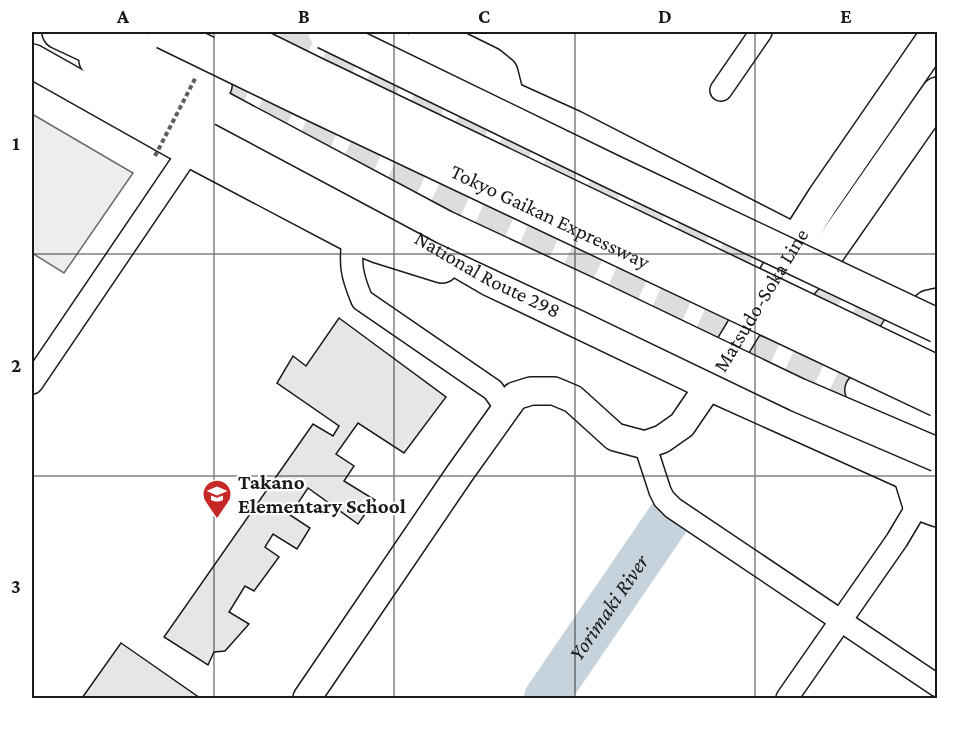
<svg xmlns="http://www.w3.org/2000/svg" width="969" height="730" viewBox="0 0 969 730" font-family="'Crimson Pro',serif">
  <rect width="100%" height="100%" fill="#fff"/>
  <path fill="#ededed" stroke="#6a6a6a" stroke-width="1.5" d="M32 114 133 173 64 273 32 253Z"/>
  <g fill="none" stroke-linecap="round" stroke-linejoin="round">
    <path stroke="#c6d2dc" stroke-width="44" id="s1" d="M546 698 669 518"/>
  </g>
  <g fill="#e6e6e6" stroke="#1a1a1a" stroke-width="1.5">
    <path d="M339 318 446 397 404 453 358 423 336 454 354 466 344 481 375 500 358 524 308 488 290 515 310 528 297 549 273 534 265 547 279 557 254 591 245 586 229 612 249 624 225 651 214 652 208 665 164 637 313 424 333 436 339 426 277 383 293 356 306 366Z"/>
    <path d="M121 643 200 698H82Z"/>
  </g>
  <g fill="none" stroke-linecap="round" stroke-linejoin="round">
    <g stroke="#ddd" stroke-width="33" stroke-dasharray="33 16" stroke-linecap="butt">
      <path d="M281 32 897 332"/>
      <path d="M215 85 862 390"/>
    </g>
    <g stroke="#1a1a1a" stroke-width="24">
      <g id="minor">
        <path d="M721 90 761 32"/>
        <path d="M353 236C350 264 351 274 362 300L493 390 505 407"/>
        <path d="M32 383 190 150"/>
        <path d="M645 445 660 491 664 499 673 508 938 686"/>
        <path d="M787 698 897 540 919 503"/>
      </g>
    </g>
    <g stroke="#1a1a1a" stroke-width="30">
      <path id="tertiary" d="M307 698 460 473 515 396 531 391H554L573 399 615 437 645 445 662 439 682 425 710 384"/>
    </g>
    <g stroke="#1a1a1a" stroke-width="36">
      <g id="primary">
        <path d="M768 320 825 256 938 94"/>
        <path id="s2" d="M710 384 796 242 824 198 938 33"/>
      </g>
    </g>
    <g stroke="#1a1a1a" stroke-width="36">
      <g id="trunk">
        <path d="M104 32 215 85"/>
        <path d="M363 32 573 127 807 247"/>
        <path d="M425 32 490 64 501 73 507 97"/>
        <path id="s3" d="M96 60 156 101 399 226 490 279 710 384 910 474 938 482"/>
        <path d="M32 61 190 150 353 236 378 246 442 266"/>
        <path d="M929 307 938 305"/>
        <path d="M897 332 938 351"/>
        <path d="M862 390 938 423"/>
        <path d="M910 474 919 503 938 510"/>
      </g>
    </g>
    <g stroke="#1a1a1a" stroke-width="36">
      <path id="motorway" d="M59 32 223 109"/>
    </g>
    <use href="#minor" stroke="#fff" stroke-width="21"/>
    <use href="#tertiary" stroke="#fff" stroke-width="27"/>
    <use href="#primary" stroke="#fff" stroke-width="33"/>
    <use href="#trunk" stroke="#fff" stroke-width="33"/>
    <use href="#motorway" stroke="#fff" stroke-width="33"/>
    <g stroke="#1a1a1a" stroke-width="36" stroke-linecap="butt">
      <g id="motorway-bridge">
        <path id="s4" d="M164 32 304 100 938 400"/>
        <path d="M230 32 315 74 938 373"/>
        <path d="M325 32 613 172 938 326"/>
        <path d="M223 109 444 227 592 296 798 395 938 455"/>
      </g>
    </g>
    <path stroke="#5f5f5f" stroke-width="4" stroke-dasharray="4.5 3" stroke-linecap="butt" d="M155 156 196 77"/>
    <use href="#motorway-bridge" stroke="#fff" stroke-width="33"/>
  </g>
  <path fill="none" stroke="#1a1a1a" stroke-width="1.5" stroke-opacity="0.55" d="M214 32V698M394 32V698M575 32V698M755 32V698M32 254H938M32 476H938"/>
  <defs>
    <g id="school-pin" transform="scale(1.5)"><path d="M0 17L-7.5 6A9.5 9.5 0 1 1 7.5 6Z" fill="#c62828" stroke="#fff"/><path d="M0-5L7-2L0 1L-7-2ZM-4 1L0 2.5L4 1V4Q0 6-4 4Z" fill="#fff"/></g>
  </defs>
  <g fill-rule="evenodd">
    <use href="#school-pin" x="217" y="494"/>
  </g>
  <g text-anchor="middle" stroke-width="4.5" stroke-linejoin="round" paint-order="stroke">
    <g font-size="21" fill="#1a1a1a" stroke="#fff">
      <text dy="7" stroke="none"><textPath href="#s4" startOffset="428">Tokyo Gaikan Expressway</textPath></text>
      <text dy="7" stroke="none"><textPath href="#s3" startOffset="447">National Route 298</textPath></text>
      <text dy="7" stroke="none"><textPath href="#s2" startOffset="98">Matsudo-Soka Line</textPath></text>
    </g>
    <g font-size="21" font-weight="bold" fill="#1a1a1a" stroke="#fff" text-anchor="start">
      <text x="238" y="489">Takano<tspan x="238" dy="24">Elementary School</tspan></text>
    </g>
    <g font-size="22" font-style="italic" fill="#1a1a1a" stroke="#fff">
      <text dy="8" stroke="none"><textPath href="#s1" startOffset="110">Yorimaki River</textPath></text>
    </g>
  </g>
  <rect width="969" height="730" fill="none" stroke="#ffffff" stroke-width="66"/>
  <rect x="33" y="33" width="903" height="664" fill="none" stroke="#1a1a1a" stroke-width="2"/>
  <g font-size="20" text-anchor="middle" font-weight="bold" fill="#1a1a1a">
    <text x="123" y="23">A</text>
    <text x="304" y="23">B</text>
    <text x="484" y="23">C</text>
    <text x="665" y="23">D</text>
    <text x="846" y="23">E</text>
    <text x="16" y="150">1</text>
    <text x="16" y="372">2</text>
    <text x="16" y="593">3</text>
  </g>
</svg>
